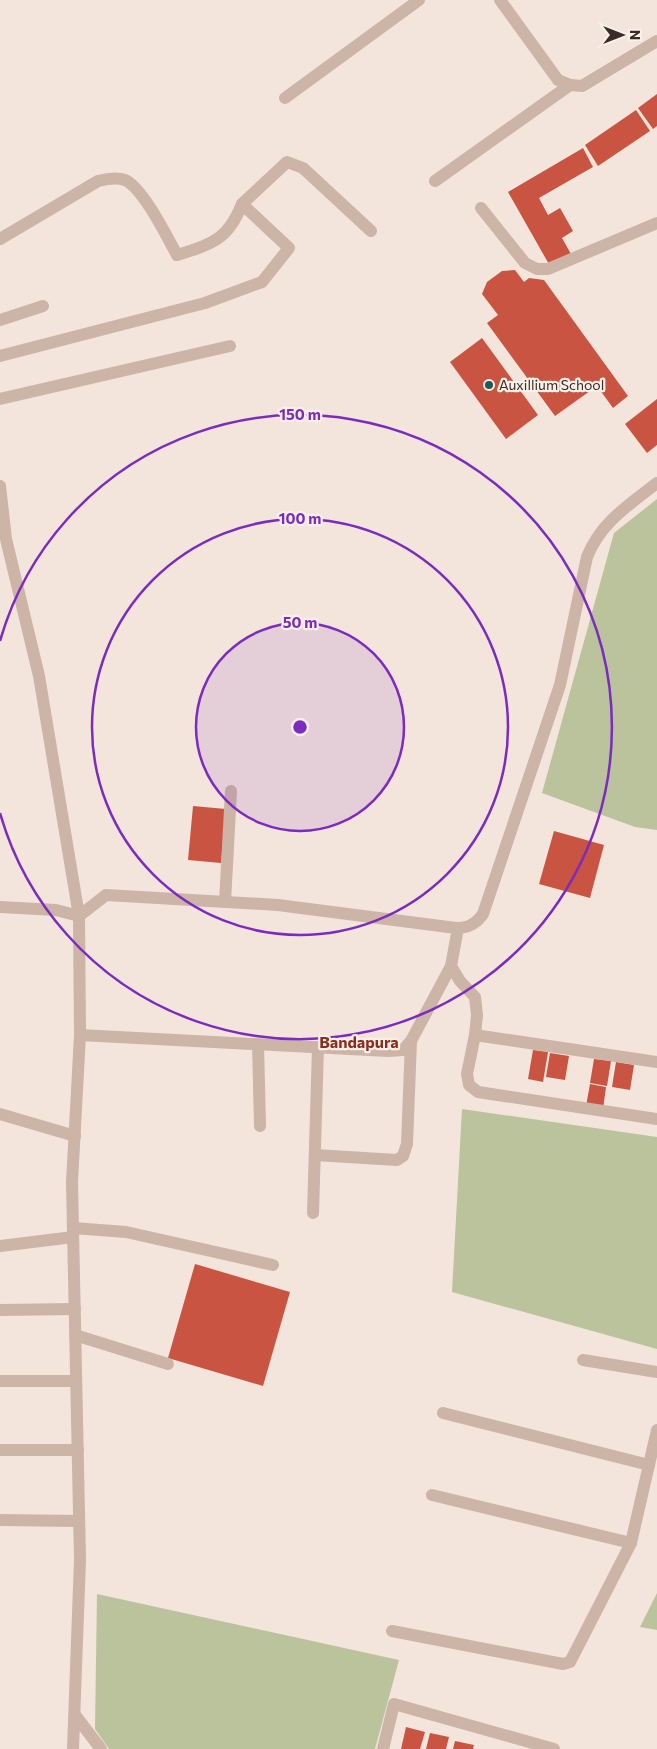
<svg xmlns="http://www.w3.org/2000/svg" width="657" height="1749" viewBox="0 0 657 1749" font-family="Commissioner,sans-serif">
  <rect width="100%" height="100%" fill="#f3e5dc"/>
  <g fill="#bac39b">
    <path d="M657 499V830L635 827 542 793 614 533Z"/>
    <path d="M462 1109 657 1137V1349L452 1292Z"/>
    <path d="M657 1593V1630L640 1627Z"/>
    <path d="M97 1594 399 1660 375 1749H109L95 1729Z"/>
  </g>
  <g fill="#ca5442">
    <path d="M657 94V126L653 129 638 108Z"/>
    <path d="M636 110 650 131 598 166 585 145Z"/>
    <path d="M583 148 593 167 539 198 548 215 560 208 573 231 562 238 571 254 550 266 508 192Z"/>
    <path d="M515 270 524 282 529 278 544 280 628 396 613 408 597 386 555 416 487 323 498 315 482 294 487 282 502 271Z"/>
    <path d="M482 338 538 415 506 439 450 362Z"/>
    <path d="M657 399V445L647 453 625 424Z"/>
    <path d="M193 806 226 809 221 863 188 860Z"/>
    <path d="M554 831 604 845 590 898 539 884Z"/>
    <path d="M533 1050 548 1052 543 1082 528 1079Z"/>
    <path d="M550 1053 569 1056 565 1080 546 1077Z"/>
    <path d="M594 1059 611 1061 607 1086 590 1083Z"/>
    <path d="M616 1062 634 1065 630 1090 612 1087Z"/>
    <path d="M590 1084 606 1087 603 1109 586 1106Z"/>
    <path d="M195 1264 290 1292 263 1386 168 1358Z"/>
    <path d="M406 1727 425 1732 420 1749H401Z"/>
    <path d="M430 1733 449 1737 446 1749H426Z"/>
    <path d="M455 1741 474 1745 473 1749H453Z"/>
  </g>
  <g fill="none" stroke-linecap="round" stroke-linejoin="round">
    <g stroke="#ccb4a7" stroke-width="12">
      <path d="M500 0 558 80 570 85 582 86 657 41"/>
      <path d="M285 98 419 0"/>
      <path d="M435 181 570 85"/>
      <path d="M481 208 525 263 537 269H548L657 223"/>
      <path d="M0 239 98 181C106 179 116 177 125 180 143 188 167 237 177 255 212 244 228 240 242 204"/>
      <path d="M0 320 43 306"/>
      <path d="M0 356 205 303 262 282 289 248 242 204 287 162 303 168 371 231"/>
      <path d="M0 399 230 346"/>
      <path d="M0 486 6 539 39 676 79 916 80 1035 72 1182 80 1560 73 1749"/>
      <path d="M225 902 231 791"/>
      <path d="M0 907 56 910 79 916"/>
      <path d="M79 916 106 895 278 905 456 928C468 928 476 924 483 914L560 685 587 557C601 522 629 505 657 483"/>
      <path d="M458 928 451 966 460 981 475 997 477 1015 475 1035 467 1074 469 1085 478 1092 657 1119"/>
      <path d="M80 1035 388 1051 403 1050 411 1041 451 966"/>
      <path d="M475 1035 657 1062"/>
      <path d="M258 1044 260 1126"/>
      <path d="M0 1114 75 1136"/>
      <path d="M315 1155 397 1160 403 1156 407 1144 411 1041"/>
      <path d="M313 1213 318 1047"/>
      <path d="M73 1228 126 1232 273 1265"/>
      <path d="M0 1246 73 1237"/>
      <path d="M0 1310 75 1309"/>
      <path d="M75 1335 168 1364"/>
      <path d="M583 1360 657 1372"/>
      <path d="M0 1381H76"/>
      <path d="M443 1413 649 1465"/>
      <path d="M0 1450H78"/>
      <path d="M432 1495 631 1543"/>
      <path d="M0 1520 79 1521"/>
      <path d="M392 1631 563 1664 570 1662 631 1543 657 1430"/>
      <path d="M75 1715 101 1749"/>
      <path d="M383 1749 394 1704 554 1749"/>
    </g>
  </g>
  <circle cx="300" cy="727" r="104" fill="#7b2cbf" fill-opacity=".12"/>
  <g fill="none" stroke="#7b2cbf" stroke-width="2.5">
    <circle cx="300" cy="727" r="104"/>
    <circle cx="300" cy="727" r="208"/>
    <path d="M0 641A312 312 0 1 1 0 813"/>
  </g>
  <circle fill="#1c5b58" stroke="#faf0e8" stroke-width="2" cx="489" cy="385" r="5"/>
  <g text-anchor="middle" stroke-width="4.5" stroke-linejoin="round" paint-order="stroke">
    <g font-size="14" fill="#382b28" stroke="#faf0e8" text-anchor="start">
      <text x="499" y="390">Auxillium School</text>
    </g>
    <g font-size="16" font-weight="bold" fill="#8a2c1e" stroke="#faf0e8">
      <text x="359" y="1048">Bandapura</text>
    </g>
  </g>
  <circle cx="300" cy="727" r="8" fill="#7b2cbf" stroke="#faf0e8" stroke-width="2.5"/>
  <g font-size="15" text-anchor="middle" font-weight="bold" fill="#7b2cbf" stroke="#faf0e8" stroke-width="4.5" stroke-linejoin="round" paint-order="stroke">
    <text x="300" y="420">150 m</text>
    <text x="300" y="524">100 m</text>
    <text x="300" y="628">50 m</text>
  </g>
  <g transform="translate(622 35) rotate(90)" stroke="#faf0e8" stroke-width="4" paint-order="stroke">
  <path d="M0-4L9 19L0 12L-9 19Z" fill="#382b28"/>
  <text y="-8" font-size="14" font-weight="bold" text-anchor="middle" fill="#382b28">N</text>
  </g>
</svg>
